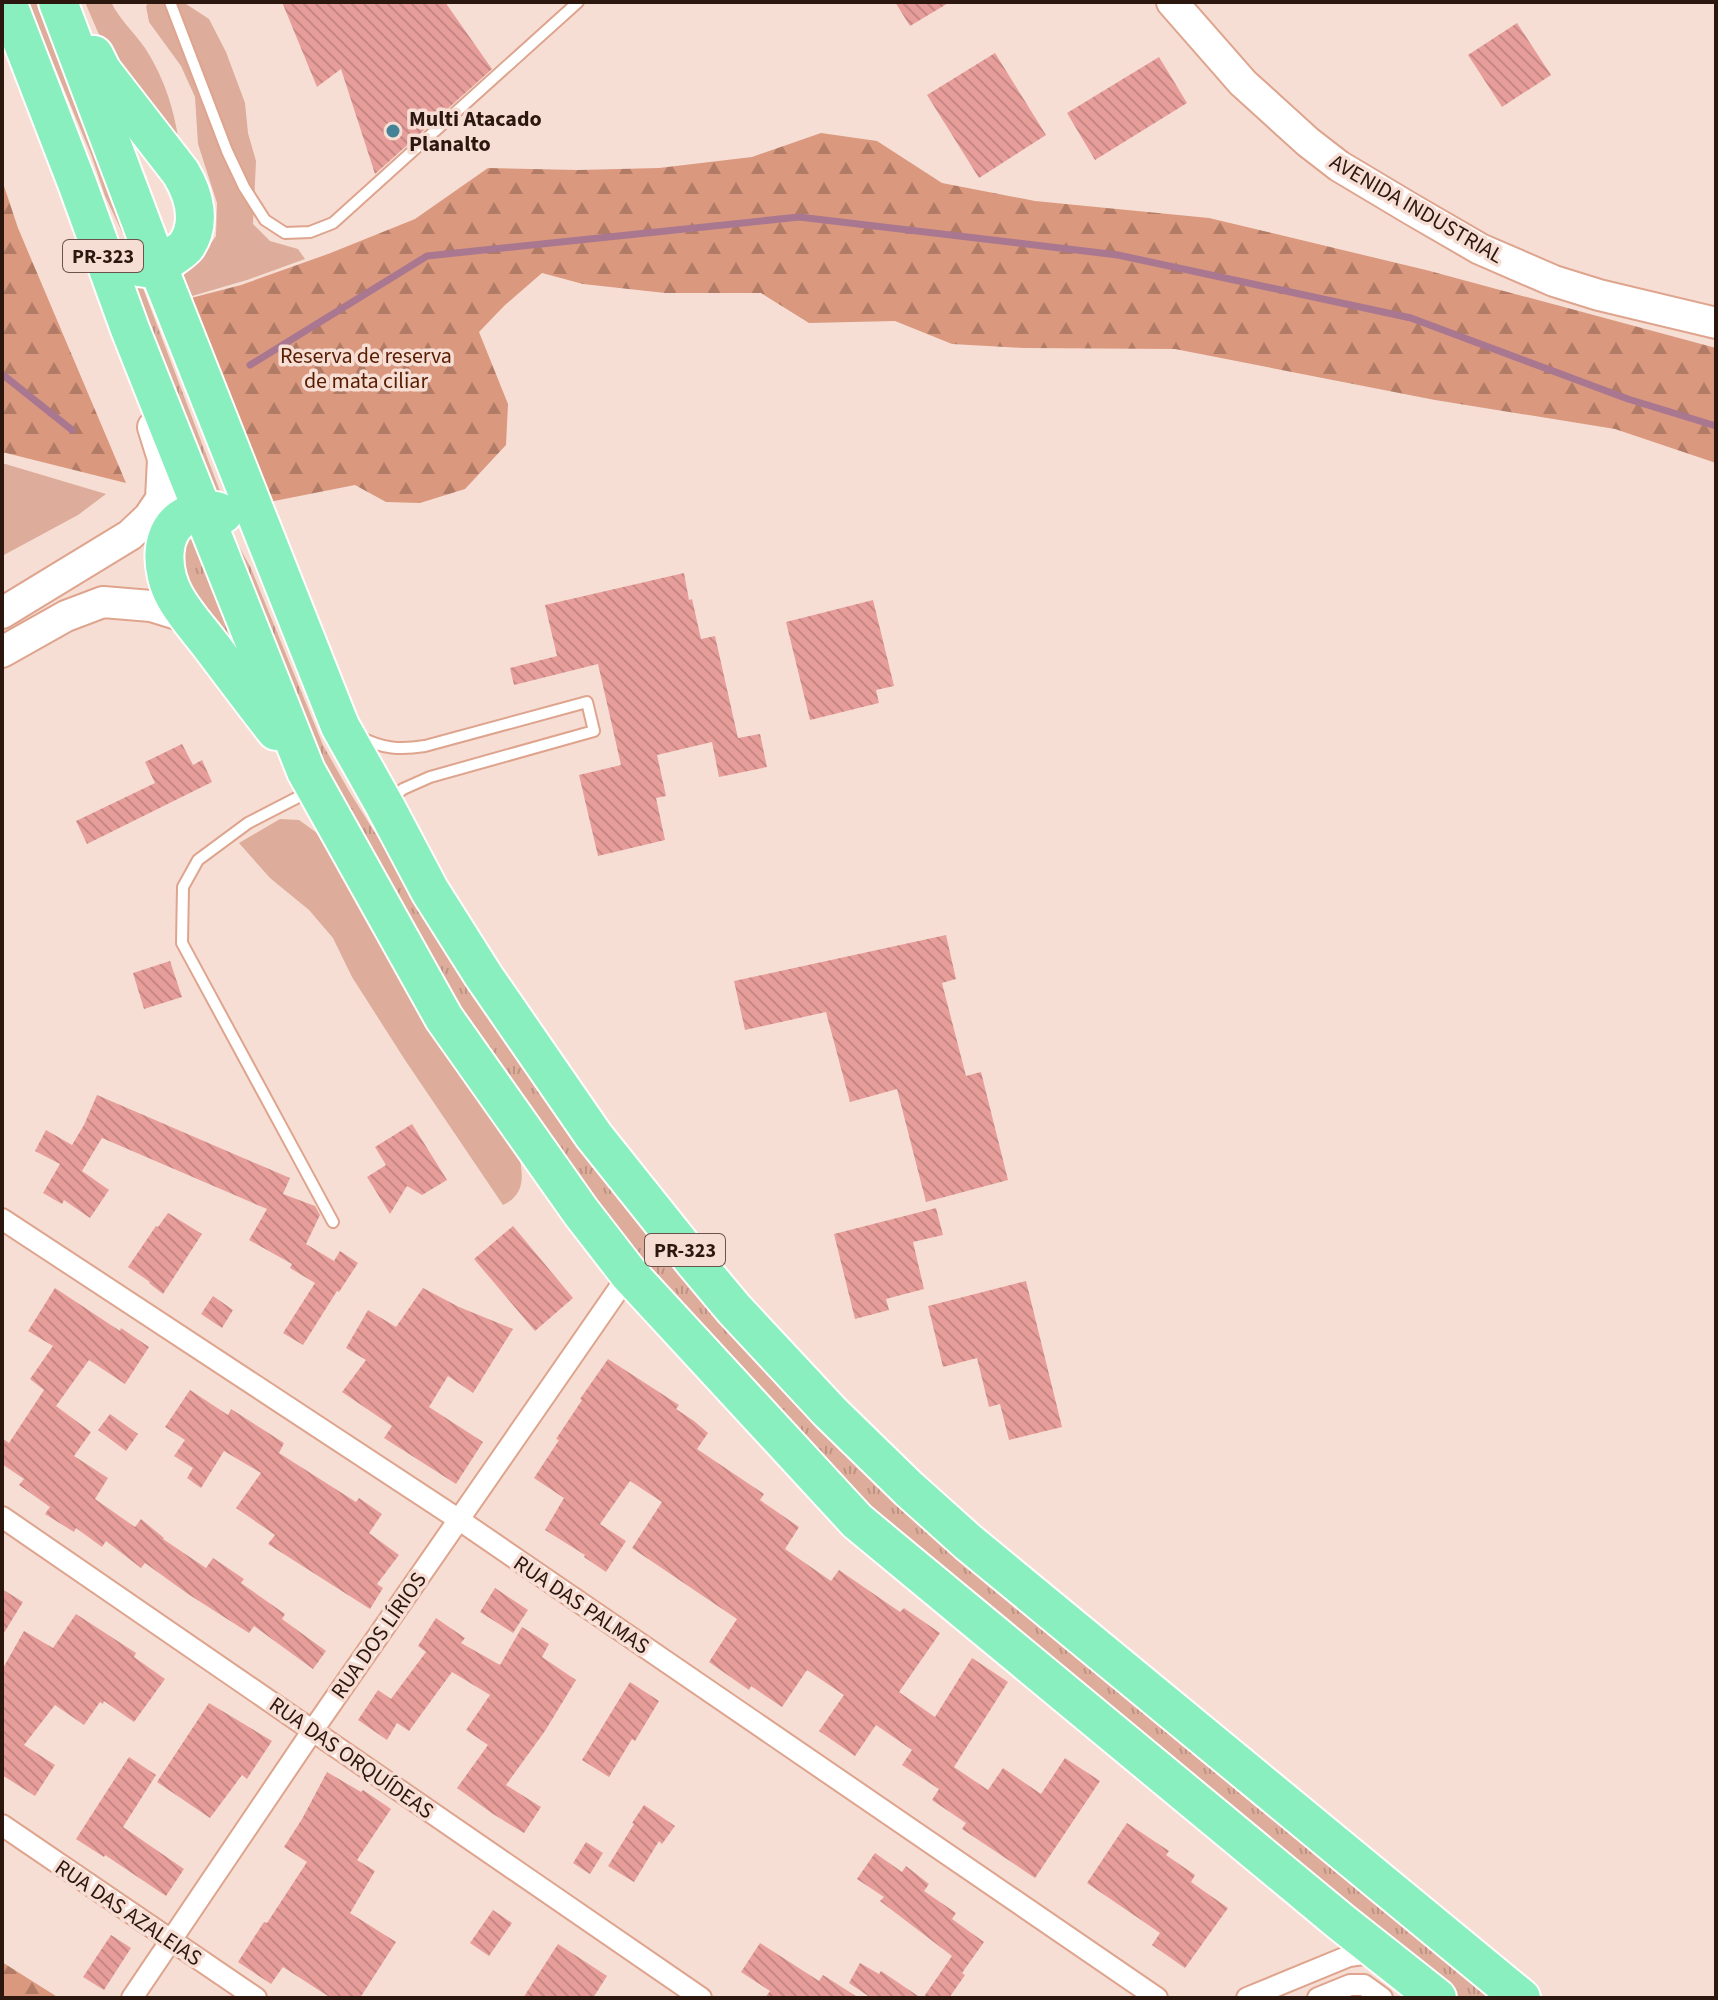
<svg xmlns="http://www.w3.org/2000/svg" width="1718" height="2000" viewBox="0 0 1718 2000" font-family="'Source Sans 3',sans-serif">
  <defs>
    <pattern id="forest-firs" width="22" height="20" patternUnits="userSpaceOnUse" patternTransform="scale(2)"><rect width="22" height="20" fill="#da987e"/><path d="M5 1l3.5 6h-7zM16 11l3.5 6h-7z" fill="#b17b66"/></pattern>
    <pattern id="park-tufts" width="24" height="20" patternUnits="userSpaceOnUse" patternTransform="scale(2)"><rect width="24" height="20" fill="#ddac9a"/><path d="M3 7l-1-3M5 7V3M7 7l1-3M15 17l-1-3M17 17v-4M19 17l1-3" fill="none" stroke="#be9384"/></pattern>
    <pattern id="building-back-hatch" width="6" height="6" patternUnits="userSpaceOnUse" patternTransform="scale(2)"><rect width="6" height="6" fill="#e79e9a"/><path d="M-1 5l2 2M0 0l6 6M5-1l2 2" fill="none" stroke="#c68784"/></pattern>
  </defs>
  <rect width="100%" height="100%" fill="#f7ded4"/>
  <g fill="#ddac9a">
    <path d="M28 2H43L131 239 122 232 105 196 92 157Z"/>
    <path d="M85 2H111C119 19 134 32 145 48 166 81 175 112 180 150L119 76 97 30Z"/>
    <path d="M150 2H183L209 19 226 52 245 103 248 133 256 161 253 224 270 241 298 249 305 259 247 280 192 296 182 272 202 256 216 236 217 203 198 144 195 97 181 66 149 22 146 6Z"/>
    <path d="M2 463 106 494 78 515 2 556Z"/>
    <path d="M280 819 299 820 317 833 415 998 518 1151C523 1173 527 1194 503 1205L405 1060 352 977 333 938 309 910 270 878 239 843Z"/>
  </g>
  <g fill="url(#forest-firs)">
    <path d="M821 133 877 141 942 183 1035 201 1209 218 1426 270 1716 348V463L1615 429 1435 400 1175 349 1023 348 952 344 895 321 809 323 761 293H665L583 284 542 273 505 305 479 332 508 404 506 445 465 489 420 503 386 502 355 485 269 502 191 298 241 285 328 254 415 219 488 168 578 170 659 168 752 157Z"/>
    <path d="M2 180 18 228 126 483 2 452Z"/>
    <path d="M2 1962 59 1998H2Z"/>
  </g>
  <g fill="url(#park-tufts)">
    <path d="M141 283 223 499 208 492 128 286Z"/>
    <path d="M196 527 264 691 228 650 182 573 179 546Z"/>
    <path d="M221 532 238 545 250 566 323 745 349 791 427 916 624 1202 1411 1932 1491 1998H1459L948 1575 845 1483 693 1317 607 1218 462 1016 342 811Z"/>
  </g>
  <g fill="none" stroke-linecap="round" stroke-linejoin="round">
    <g stroke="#a97890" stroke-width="7">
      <path d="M250 365 427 256 799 217 1118 255 1411 318 1628 399 1716 426"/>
      <path d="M2 374 72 430"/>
    </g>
  </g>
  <g fill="url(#building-back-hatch)">
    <path d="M282 2H445L492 69 375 174 341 69 317 87Z"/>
    <path d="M895 2H950L910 26Z"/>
    <path d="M1517 23 1551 75 1502 107 1468 55Z"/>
    <path d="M995 53 1046 135 979 178 927 95Z"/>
    <path d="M1159 57 1187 103 1095 160 1067 113Z"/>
    <path d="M684 573 689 600 692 599 701 639 715 636 738 738 760 734 767 767 719 777 712 742 657 755 666 796 656 798 665 840 598 856 579 775 621 765 598 664 514 685 510 668 557 656 545 605Z"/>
    <path d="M873 600 894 686 876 690 879 703 810 720 786 622Z"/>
    <path d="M182 744 193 765 202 760 212 782 87 844 76 821 155 783 145 762Z"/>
    <path d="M946 935 956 979 942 983 966 1076 981 1072 1008 1180 926 1202 897 1089 850 1102 826 1012 745 1030 734 981Z"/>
    <path d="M170 961 182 997 144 1009 133 973Z"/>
    <path d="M97 1095 290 1178 283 1194 315 1206 320 1215 306 1244 334 1261 340 1251 358 1263 339 1292 337 1291 303 1345 283 1333 315 1283 290 1268 292 1264 249 1240 267 1209 102 1138 82 1171 109 1190 90 1218 64 1200 62 1204 43 1193 60 1164 35 1151 46 1130 72 1145 84 1125Z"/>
    <path d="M412 1124 447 1180 422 1195 407 1186 390 1214 367 1177 386 1165 375 1147Z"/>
    <path d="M936 1208 943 1235 913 1242 924 1289 886 1299 889 1310 855 1319 834 1234Z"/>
    <path d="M168 1213 202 1234 163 1294 149 1283 150 1282 128 1267 156 1226 158 1227Z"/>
    <path d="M513 1226 573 1298 535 1331 474 1259Z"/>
    <path d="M1026 1281 1062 1427 1009 1440 1000 1404 989 1407 977 1358 943 1367 928 1306Z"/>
    <path d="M55 1288 120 1331 121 1328 149 1347 125 1384 89 1360 56 1406 91 1432 74 1456 108 1478 95 1499 135 1527 141 1519 164 1538 163 1539 206 1568 213 1558 244 1579 241 1583 285 1614 282 1619 326 1651 313 1669 254 1626 249 1633 188 1594 145 1563 141 1568 106 1541 102 1547 76 1528 74 1532 45 1514 50 1507 19 1485 24 1479 2 1464V1438L9 1443 44 1390 30 1379 53 1346 28 1331Z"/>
    <path d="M423 1288 459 1307 513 1329 473 1393 448 1376 429 1407 483 1442 456 1484 384 1438 392 1426 342 1392 366 1360 346 1348 368 1310 396 1327Z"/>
    <path d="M213 1296 233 1310 222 1328 201 1314Z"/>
    <path d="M608 1359 679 1405 676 1409 694 1421 708 1433 697 1449 764 1494 760 1500 799 1527 785 1549 831 1581 839 1570 900 1612 904 1608 940 1633 899 1692 935 1717 972 1658 1008 1682 954 1767 988 1790 1003 1768 1041 1794 1065 1758 1100 1781 1035 1878 962 1829 966 1823 932 1800 939 1789 902 1765 912 1750 876 1725 855 1756 819 1731 844 1695 807 1670 782 1707 751 1686 749 1690 709 1662 737 1619 632 1548 662 1502 630 1481 600 1524 626 1541 606 1572 584 1557 585 1555 545 1530 564 1498 534 1478 559 1440 556 1439 582 1400 580 1399Z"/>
    <path d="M190 1390 228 1415 231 1409 284 1443 279 1453 356 1502 359 1498 382 1514 369 1533 399 1555 377 1584 383 1588 370 1609 268 1544 275 1535 236 1508 261 1473 224 1451 201 1488 187 1478 193 1468 174 1456 185 1440 165 1427Z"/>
    <path d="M110 1414 138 1434 126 1451 98 1430Z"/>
    <path d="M495 1588 528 1610 513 1633 480 1612Z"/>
    <path d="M2 1589 23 1602 2 1636Z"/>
    <path d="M76 1614 136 1653 134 1657 165 1679 134 1722 104 1701 103 1704 100 1702 84 1725 55 1705 24 1745 55 1765 35 1796 2 1775V1670L24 1631 53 1648Z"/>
    <path d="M436 1618 465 1638 461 1643 500 1665 522 1627 549 1644 542 1657 576 1680 545 1731 506 1785 541 1807 524 1833 493 1814 457 1788 488 1745 466 1730 490 1695 452 1672 409 1731 397 1723 387 1740 358 1720 378 1690 391 1699 426 1652 418 1646Z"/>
    <path d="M630 1682 659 1701 635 1741 632 1739 609 1777 582 1760Z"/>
    <path d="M209 1703 272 1741 247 1779 242 1775 210 1818 157 1782Z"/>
    <path d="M129 1757 156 1775 123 1827 184 1869 166 1896 105 1855 104 1857 76 1839Z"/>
    <path d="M327 1772 361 1792 363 1790 391 1809 357 1860 375 1871 350 1913 396 1942 360 1998H331L283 1967 271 1984 238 1962 264 1922 267 1923 307 1862 284 1847 302 1819Z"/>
    <path d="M644 1805 675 1826 662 1844 659 1841 634 1882 608 1866 634 1824 632 1823Z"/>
    <path d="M1127 1823 1169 1851 1166 1855 1195 1875 1191 1882 1228 1908 1185 1968 1152 1945 1160 1933 1087 1883Z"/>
    <path d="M586 1842 603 1853 590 1874 573 1863Z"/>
    <path d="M875 1853 902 1872 906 1866 929 1884 924 1891 956 1913 952 1919 984 1942 962 1973 965 1975 949 1998H923L952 1956 880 1901 884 1897 857 1879Z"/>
    <path d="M493 1910 512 1923 489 1956 470 1943Z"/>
    <path d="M111 1935 131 1948 104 1990 83 1977Z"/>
    <path d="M760 1943 819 1981 823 1975 859 1998H765L770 1991 741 1972Z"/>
    <path d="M558 1944 607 1976 593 1998H523Z"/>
    <path d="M860 1963 879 1974 881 1971 921 1998H871L849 1983Z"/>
  </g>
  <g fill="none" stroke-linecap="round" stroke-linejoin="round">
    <g stroke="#dea48d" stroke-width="14">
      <g id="lane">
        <path d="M170 2 227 151 244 187 265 220 285 233 310 232 333 223 578 2"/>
        <path d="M360 737C383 749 400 750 425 746L587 702 594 731 430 777 403 789 389 801"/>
        <path d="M310 791 248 823 198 860 183 887 182 943 333 1222"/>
      </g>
    </g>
    <g stroke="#dea48d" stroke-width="24">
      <g id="street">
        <path d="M2 1219 458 1519 1157 1998"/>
        <path d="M2 1517 701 1998"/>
        <path d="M2 1825 256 1998"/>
        <path d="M132 1998 313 1730 629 1274"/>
        <path d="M1247 1998 1349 1956 1378 1952"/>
        <path d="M1318 1998 1350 1985H1364L1382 1998"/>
      </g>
    </g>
    <g stroke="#dea48d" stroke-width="34">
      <g id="secondary">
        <path d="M1172 2 1243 83 1308 142 1339 166 1411 209 1480 249 1554 281 1599 295 1716 323"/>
        <path d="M2 613 130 535 149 517 161 499 163 459 153 427"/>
        <path d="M2 652 66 616 103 602 151 606 190 618"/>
      </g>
    </g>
    <g stroke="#fff" stroke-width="42">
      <g id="highway">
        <path d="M7 2 77 183 130 329 306 771 444 1018 581 1212 629 1274 857 1521 1341 1922 1437 1998"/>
        <path d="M58 2 158 267 340 726 385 806 430 891 483 975 594 1136 693 1260 734 1309 830 1412 909 1489 968 1542 1521 1998"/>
        <path d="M94 55 102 71 181 173C194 195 202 223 186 246 183 250 176 254 171 258 161 266 149 271 136 266"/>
        <path d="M223 514C212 508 199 510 188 515 157 529 161 572 175 597 185 615 200 631 212 647 233 675 254 703 276 731"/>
      </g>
    </g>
    <use href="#lane" stroke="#fff" stroke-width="10"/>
    <use href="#street" stroke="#fff" stroke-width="20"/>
    <use href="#secondary" stroke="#fff" stroke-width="30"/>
    <use href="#highway" stroke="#89efbf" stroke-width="38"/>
  </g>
  <circle fill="#438297" stroke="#f7ded4" stroke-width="3" cx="393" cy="131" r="8"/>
  <g text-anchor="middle" stroke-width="7" stroke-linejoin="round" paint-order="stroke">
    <g fill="#f7ded4" stroke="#69534a" stroke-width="2">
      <rect x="63" y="240" width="80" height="32" rx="6"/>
      <rect x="645" y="1234" width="80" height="32" rx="6"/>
    </g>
    <g font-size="20" font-weight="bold" fill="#2c170f">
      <text x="103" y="263">PR-323</text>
      <text x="685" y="1257">PR-323</text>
    </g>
    <g font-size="22" font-weight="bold" fill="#2c170f" stroke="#f7ded4" text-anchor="start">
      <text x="409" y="126">Multi Atacado<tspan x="409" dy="25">Planalto</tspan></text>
    </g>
    <g font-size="22" fill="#2c170f" stroke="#f7ded4">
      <text transform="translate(1417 208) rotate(30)" y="8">AVENIDA INDUSTRIAL</text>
      <text transform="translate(582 1604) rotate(34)" y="8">RUA DAS PALMAS</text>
      <text transform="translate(378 1635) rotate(-55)" y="8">RUA DOS LÍRIOS</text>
      <text transform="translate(352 1757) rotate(35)" y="8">RUA DAS ORQUÍDEAS</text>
      <text transform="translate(129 1912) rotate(34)" y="8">RUA DAS AZALEIAS</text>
    </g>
    <g font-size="22" fill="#581d01" stroke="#f7ded4">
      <text x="366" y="363">Reserva de reserva<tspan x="366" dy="25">de mata ciliar</tspan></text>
    </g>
  </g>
  <rect width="1718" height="2000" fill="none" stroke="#2c170f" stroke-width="8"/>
</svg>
